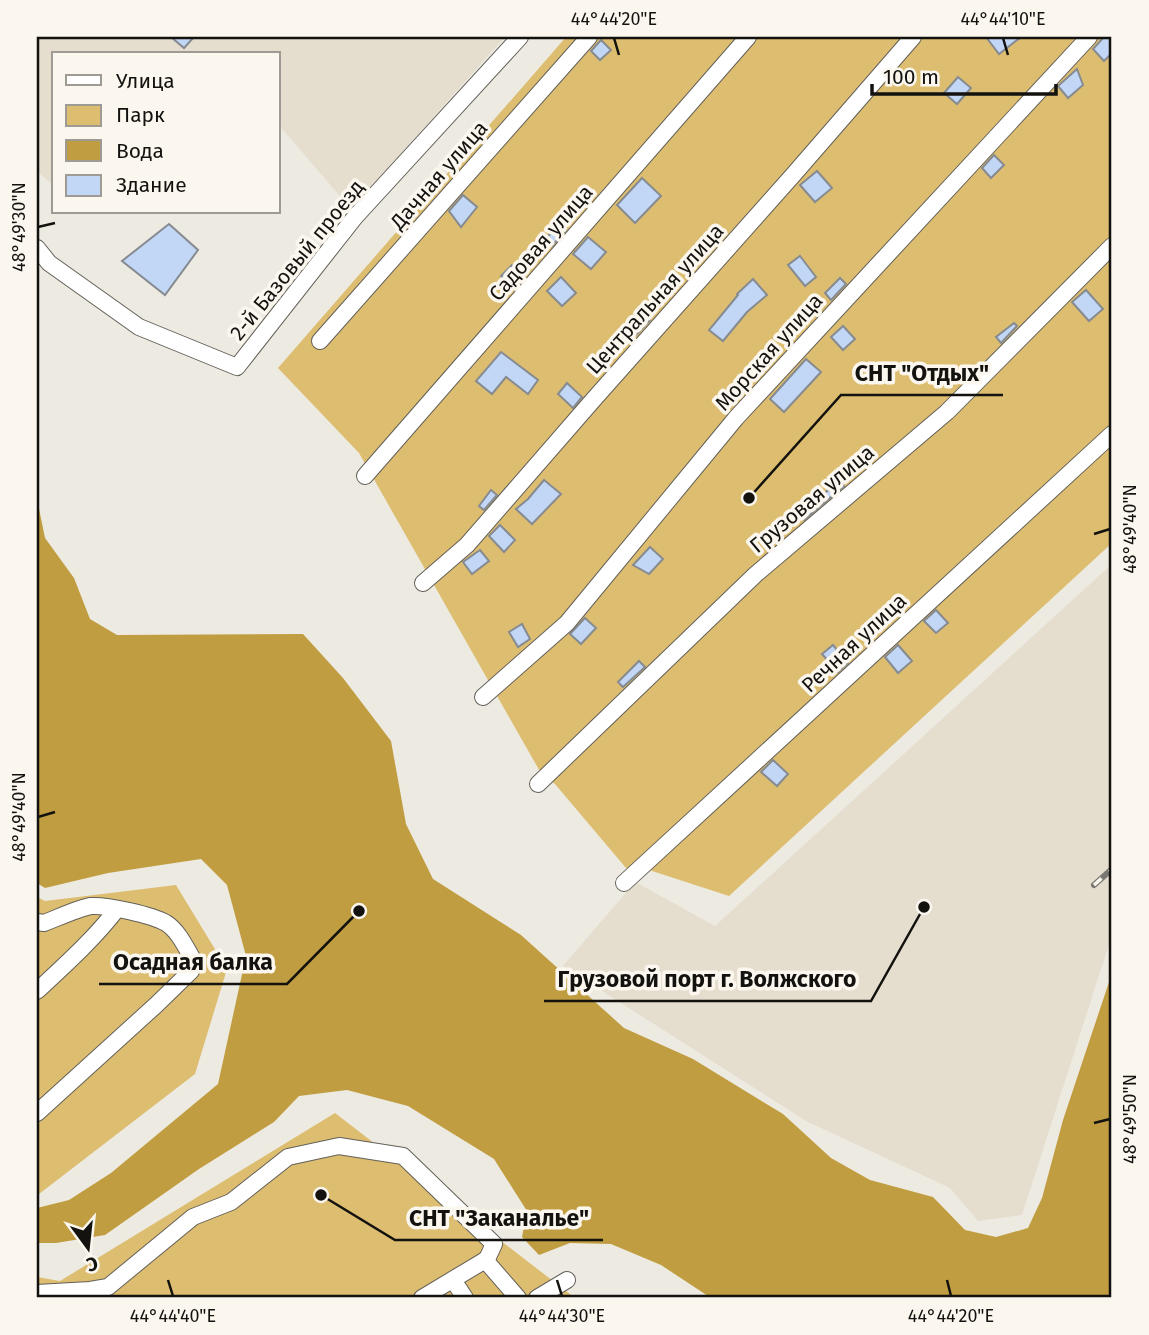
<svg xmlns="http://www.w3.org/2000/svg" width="1149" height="1335" viewBox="0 0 1149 1335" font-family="'Fira Sans',sans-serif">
  <rect width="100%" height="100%" fill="#edeae1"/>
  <g fill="#e5decf">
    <path d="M37 37H505L351 209 278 124V54H54V186L37 171Z"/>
    <path d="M1112 564V935L1022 1215 978 1221 950 1188 806 1121 563 966 630 888 637 883 715 926Z"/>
  </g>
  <g fill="#ddbd70">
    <path d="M566 37H1112V543L729 896 646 869 626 868 555 784 542 775 359 453 278 368Z"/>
    <path d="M176 885 227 969 195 1074 39 1194 37 1193V897L45 901Z"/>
    <path d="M335 1113 575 1298H37V1277L60 1281Z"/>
  </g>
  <path fill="#c19d41" d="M37 499 45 538 74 578 90 619 117 635 303 634 343 678 391 741 406 824 433 879 521 935 624 1028 693 1059 783 1114 831 1158 870 1180 933 1197 965 1230 996 1237 1028 1228 1042 1198 1063 1120 1112 973V1298H711L661 1265 611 1244 570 1243 539 1255 522 1237 527 1211 494 1159 408 1106 347 1090 299 1096 274 1122 199 1169 105 1235 56 1243H37V1208L69 1200 111 1173 218 1084 246 956 227 885 201 859 108 873 45 888 37 883Z"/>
  <g fill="#c2d7f5" stroke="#868b91" stroke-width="2">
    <path d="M171 37H194L184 48Z"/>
    <path d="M986 37H1021L999 54Z"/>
    <path d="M1104 37H1108L1112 42V53L1104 61 1093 49Z"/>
    <path d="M601 40 611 50 600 60 591 51Z"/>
    <path d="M1077 69 1083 85 1068 98 1058 86Z"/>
    <path d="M958 77 971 88 957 104 944 93Z"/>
    <path d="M994 155 1004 165 991 178 982 168Z"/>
    <path d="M817 171 832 188 815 202 800 185Z"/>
    <path d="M642 178 661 196 635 223 617 205Z"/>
    <path d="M463 195 477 207 461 227 449 211Z"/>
    <path d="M562 223 566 230 552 246 545 239Z"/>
    <path d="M169 224 198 250 165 295 122 261Z"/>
    <path d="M588 237 606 252 591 269 573 254Z"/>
    <path d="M800 256 816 277 805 286 788 265Z"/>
    <path d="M512 265 524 278 514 289 501 276Z"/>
    <path d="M561 277 576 293 562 306 547 291Z"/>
    <path d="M840 278 846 284 831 300 825 293Z"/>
    <path d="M753 279 767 295 747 312 723 341 709 330 738 295 737 294Z"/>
    <path d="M1086 290 1103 309 1089 321 1072 302Z"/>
    <path d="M642 313 650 320 636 335 628 327Z"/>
    <path d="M1014 323 1017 326 1001 343 996 337Z"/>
    <path d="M843 326 855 339 843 350 831 337Z"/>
    <path d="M501 352 538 380 528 394 506 377 492 394 476 381Z"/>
    <path d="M806 359 821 372 784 412 770 399Z"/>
    <path d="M567 383 582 397 573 408 558 394Z"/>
    <path d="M544 480 561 494 532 524 516 509 528 499Z"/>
    <path d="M840 481 844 486 804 520 799 513Z"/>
    <path d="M491 490 497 495 484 510 479 506Z"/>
    <path d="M500 525 515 540 504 552 489 536Z"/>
    <path d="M650 547 663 559 649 574 633 565Z"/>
    <path d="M480 550 489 561 472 574 463 562Z"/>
    <path d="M936 610 948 623 936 633 924 621Z"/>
    <path d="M585 618 596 628 581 644 570 634Z"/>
    <path d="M522 624 530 639 518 647 509 632Z"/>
    <path d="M833 645 848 663 838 672 822 654Z"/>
    <path d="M898 645 912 661 898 673 885 657Z"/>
    <path d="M639 661 645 667 623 687 618 682Z"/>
    <path d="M773 760 788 774 777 786 761 772Z"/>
  </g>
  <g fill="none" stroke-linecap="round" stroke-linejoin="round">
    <g stroke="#636059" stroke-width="18">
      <g id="minor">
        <path d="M37 248 49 263 139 327 237 367 355 217 520 37"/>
        <path d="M320 341 589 37"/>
        <path d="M365 476 748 37"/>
        <path d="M423 583 467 545 594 399 794 174 913 37"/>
        <path d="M483 697 567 623 736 418 1089 37"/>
        <path d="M538 784 756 574 947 412 1112 246"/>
        <path d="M624 883 1112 434"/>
        <path d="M37 922 44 923C57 918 79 908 91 906 107 905 152 915 166 923 179 931 187 950 195 963L191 971 156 1005 37 1113"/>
        <path d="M37 991C65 965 94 939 117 909"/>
        <path d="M485 1260 518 1298"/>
        <path d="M453 1280 465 1298"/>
        <path d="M37 1293 90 1290 108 1287 193 1217 231 1202 288 1157 339 1146 403 1156 494 1244 487 1259 422 1298"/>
        <path d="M537 1298 567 1280"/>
      </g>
    </g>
    <use href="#minor" stroke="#fff" stroke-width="16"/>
    <g stroke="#7a7872" stroke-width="6">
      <path id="rail" d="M1094 885 1112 869"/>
    </g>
    <use href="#rail" stroke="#fbf7ef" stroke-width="3.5" stroke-dasharray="10" stroke-linecap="butt"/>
  </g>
  <path fill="none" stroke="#13120f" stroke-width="2.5" d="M614 38 619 55M1003 38 1008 55M38 227 55 223M1094 534 1110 529M38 817 55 812M1094 1123 1110 1119M168 1280 173 1296M557 1280 562 1296M947 1280 951 1296"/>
  <g text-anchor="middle" stroke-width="7" stroke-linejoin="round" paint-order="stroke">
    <g font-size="21" fill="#13120f" stroke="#fbf7ef">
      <text transform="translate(439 175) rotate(-49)" y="7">Дачная улица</text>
      <text transform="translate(541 243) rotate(-49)" y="7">Садовая улица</text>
      <text transform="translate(297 260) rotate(-51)" y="7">2-й Базовый проезд</text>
      <text transform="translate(655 299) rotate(-48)" y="7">Центральная улица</text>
      <text transform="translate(769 352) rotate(-48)" y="7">Морская улица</text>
      <text transform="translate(812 499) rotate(-40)" y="7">Грузовая улица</text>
      <text transform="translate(854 643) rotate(-43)" y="7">Речная улица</text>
    </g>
  </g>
  <path fill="none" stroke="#13120f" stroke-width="2.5" d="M749 498L841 395H1003M359 911L287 984H99M924 907L871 1001H544M321 1195L395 1240H603"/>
  <g fill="#13120f" stroke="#fbf7ef" stroke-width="2.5">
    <circle cx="749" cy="498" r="7"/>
    <circle cx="359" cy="911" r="7"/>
    <circle cx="924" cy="907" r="7"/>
    <circle cx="321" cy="1195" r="7"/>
  </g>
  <g font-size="23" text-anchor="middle" font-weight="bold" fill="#13120f" stroke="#fbf7ef" stroke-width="7" stroke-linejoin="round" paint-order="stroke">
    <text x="922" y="381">СНТ "Отдых"</text>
    <text x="193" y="970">Осадная балка</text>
    <text x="707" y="987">Грузовой порт г. Волжского</text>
    <text x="499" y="1226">СНТ "Заканалье"</text>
  </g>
  <rect width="1149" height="1335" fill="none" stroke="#fbf7ef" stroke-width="77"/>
  <rect x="52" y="52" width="228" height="161" fill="#fbf7ef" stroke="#9e9b95" stroke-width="2"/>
  <rect x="66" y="75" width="35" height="10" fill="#ffffff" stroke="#9e9b95" stroke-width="2"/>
  <text x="116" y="88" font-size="21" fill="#13120f">Улица</text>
  <rect x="66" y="105" width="35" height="21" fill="#ddbd70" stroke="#9e9b95" stroke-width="2"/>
  <text x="116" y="122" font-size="21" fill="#13120f">Парк</text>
  <rect x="66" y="140" width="35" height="21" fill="#c19d41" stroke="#9e9b95" stroke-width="2"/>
  <text x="116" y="158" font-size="21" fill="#13120f">Вода</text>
  <rect x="66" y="175" width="35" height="21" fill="#c2d7f5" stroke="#9e9b95" stroke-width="2"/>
  <text x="116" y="192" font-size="21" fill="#13120f">Здание</text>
  <g transform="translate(88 1248) rotate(165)" stroke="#fbf7ef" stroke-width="5" paint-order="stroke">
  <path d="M0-5L12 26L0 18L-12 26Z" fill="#13120f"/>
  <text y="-10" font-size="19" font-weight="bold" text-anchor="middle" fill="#13120f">С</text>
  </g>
  <path d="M872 84v10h184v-10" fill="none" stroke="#13120f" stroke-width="3.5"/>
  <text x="883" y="84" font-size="21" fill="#13120f" stroke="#fbf7ef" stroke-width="5" paint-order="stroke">100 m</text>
  <rect x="38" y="38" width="1072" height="1258" fill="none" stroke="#13120f" stroke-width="2.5"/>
  <g font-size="18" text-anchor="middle" fill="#13120f">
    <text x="614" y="25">44°44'20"E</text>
    <text x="1003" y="25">44°44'10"E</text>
    <text transform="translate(19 227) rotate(-90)" y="6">48°49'30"N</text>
    <text transform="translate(1130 529) rotate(-90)" y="6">48°49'40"N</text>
    <text transform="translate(19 817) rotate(-90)" y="6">48°49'40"N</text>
    <text transform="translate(1130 1119) rotate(-90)" y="6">48°49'50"N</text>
    <text x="173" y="1322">44°44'40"E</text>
    <text x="562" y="1322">44°44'30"E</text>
    <text x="951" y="1322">44°44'20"E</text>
  </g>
</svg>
